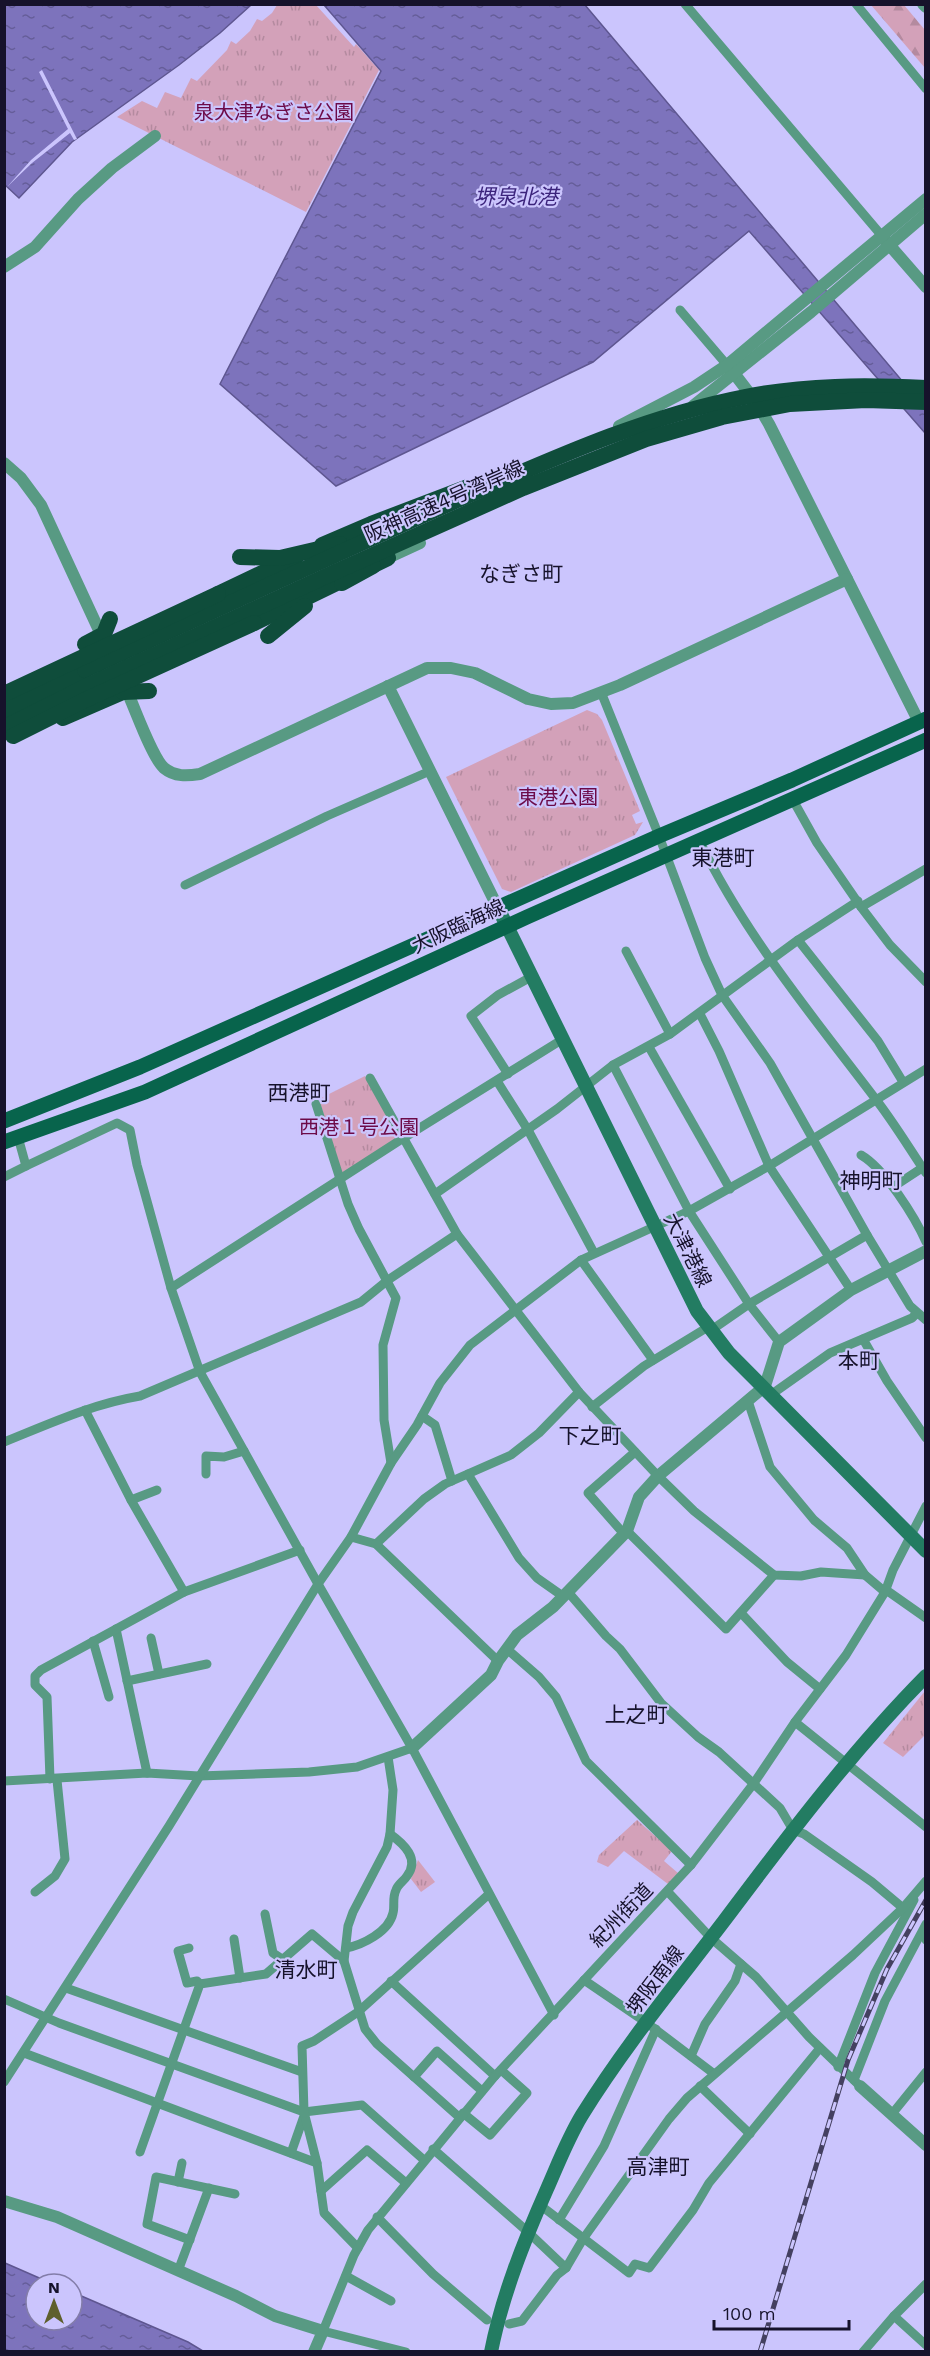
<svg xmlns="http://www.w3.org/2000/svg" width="930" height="2356" viewBox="0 0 930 2356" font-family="'Work Sans','Noto Sans JP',sans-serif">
  <defs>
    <pattern id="forest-firs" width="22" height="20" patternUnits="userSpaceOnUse" patternTransform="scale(1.5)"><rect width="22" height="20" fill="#d3a1b9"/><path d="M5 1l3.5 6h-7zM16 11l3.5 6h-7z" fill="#b48a9f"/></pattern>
    <pattern id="park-tufts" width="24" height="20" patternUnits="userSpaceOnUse" patternTransform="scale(1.5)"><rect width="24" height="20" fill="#d3a1b9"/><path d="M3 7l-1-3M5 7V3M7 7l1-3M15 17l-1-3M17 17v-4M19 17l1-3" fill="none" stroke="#b48a9f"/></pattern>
    <pattern id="water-ripples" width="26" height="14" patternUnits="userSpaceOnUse" patternTransform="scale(1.5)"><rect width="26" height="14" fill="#7d73bc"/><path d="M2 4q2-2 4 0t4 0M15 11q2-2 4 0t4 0" fill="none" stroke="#655d99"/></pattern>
  </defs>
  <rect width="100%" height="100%" fill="#cbc5fd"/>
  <path fill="url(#forest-firs)" d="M871 5H904L925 30V68Z"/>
  <g fill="url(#park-tufts)">
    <path d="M277 5H316L354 47 356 44 379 70 306 212 117 117 142 101 157 108 165 92 181 98 191 78 197 81 227 50 231 41 236 44 250 31 257 19 262 21 272 13Z"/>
    <path d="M587 710 597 714 602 720 640 811 632 815 636 824 643 822 635 835 511 892 502 889 446 777Z"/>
    <path d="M365 1076 399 1137 342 1174 319 1099Z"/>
    <path d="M925 1691V1735L903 1757 883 1743Z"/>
    <path d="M637 1820 672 1851 664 1861 678 1873 668 1884 624 1851 608 1867 597 1862 599 1855Z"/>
    <path d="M418 1860 435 1882 421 1892 411 1879Z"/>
  </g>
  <g fill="url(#water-ripples)" stroke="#5e5690" stroke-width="1.5">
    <path d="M4 5H251L220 33 179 65 72 142 19 198 5 185Z"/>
    <path d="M324 5H585L925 408V433L749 231 593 362 336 486 220 384 381 71Z"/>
    <path d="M5 2263 53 2284H36V2320H72V2292L188 2342 203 2351H9L5 2349Z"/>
  </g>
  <path fill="#cbc5fd" d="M42 70 77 139 74 140 70 133 32 163 7 187 31 160 68 129 39 72Z"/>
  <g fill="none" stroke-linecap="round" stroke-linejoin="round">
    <g stroke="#589a83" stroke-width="9">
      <path d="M685 4 882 236"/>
      <path d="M856 4 926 89"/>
      <path d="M680 310 727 365"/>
      <path d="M601 692 659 836 705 958 722 995 770 1063 867 1235 910 1306 926 1320"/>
      <path d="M793 800 817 843 861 907 890 945 926 982"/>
      <path d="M699 840C745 935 811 1014 874 1097 893 1121 909 1148 926 1173"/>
      <path d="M185 885 327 816 430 771"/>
      <path d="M861 907 926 869"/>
      <path d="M798 940 878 1041 903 1082"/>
      <path d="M626 951 670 1034"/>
      <path d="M700 1014 719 1051 769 1166 851 1290"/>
      <path d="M649 1047 730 1189"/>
      <path d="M613 1065 689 1211 749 1304 779 1342"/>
      <path d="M508 1074 471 1016 498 995 531 977"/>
      <path d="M370 1078 457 1234 579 1392 658 1476 694 1511 774 1575 801 1576 821 1572 865 1575"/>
      <path d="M497 1081 528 1130 594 1253"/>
      <path d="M316 1104 348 1204 359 1229 396 1298 383 1345 384 1420 391 1463"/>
      <path d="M18 1137 26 1166 117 1123 130 1130 137 1165 171 1288 200 1372 318 1584 412 1748 554 2015"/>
      <path d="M861 1155C885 1169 915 1217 926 1242"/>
      <path d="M4 1177 26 1166"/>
      <path d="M893 1187 922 1168"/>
      <path d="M435 1194 557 1109 613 1065 670 1034 798 940 858 901"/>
      <path d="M581 1260 653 1360"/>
      <path d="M171 1288 402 1139 563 1039"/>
      <path d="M710 1331 749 1304 867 1235"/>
      <path d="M863 1339 887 1381 926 1438"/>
      <path d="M772 1394 830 1353 912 1318 917 1313"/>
      <path d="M748 1401 770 1467 814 1520 847 1548 865 1575 885 1592H889L926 1618"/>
      <path d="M592 1407 644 1366 708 1327"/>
      <path d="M85 1410 131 1500 184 1592"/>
      <path d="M422 1416 435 1425 452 1481"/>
      <path d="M4 1442C49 1424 92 1404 140 1396L361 1302 388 1280 457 1234"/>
      <path d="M206 1474V1456L224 1457 244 1451"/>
      <path d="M468 1474 519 1558 537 1578 564 1597"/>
      <path d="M131 1500 157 1490"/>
      <path d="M627 1531 726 1629 774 1575"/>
      <path d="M624 1534 588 1493 635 1452"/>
      <path d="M351 1537 376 1544 498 1661"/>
      <path d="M376 1544 424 1499 445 1484 511 1455 539 1433 579 1392"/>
      <path d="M568 1592 606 1636 620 1649 661 1703 698 1737 719 1752 780 1808 793 1830 804 1834 872 1882 903 1908"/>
      <path d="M741 1613 787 1662 820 1689"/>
      <path d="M116 1629 147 1773"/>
      <path d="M151 1638 159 1674"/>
      <path d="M93 1641 109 1697"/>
      <path d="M508 1650 539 1677 556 1697 586 1761 691 1865"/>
      <path d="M127 1681 207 1664"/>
      <path d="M795 1722 926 1827"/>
      <path d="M388 1757 393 1790 390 1834 387 1847 353 1912 348 1926 344 1961 365 2029 377 2044 459 2117"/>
      <path d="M50 1779 47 1697 35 1685V1676L41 1670 184 1592 300 1550"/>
      <path d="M4 1781 147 1773 199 1776 309 1772 357 1767 412 1748"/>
      <path d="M35 1892 55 1876 65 1859 57 1780"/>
      <path d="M668 1892 711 1938 756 1977 809 2037 860 2086"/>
      <path d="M265 1914 273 1953 282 1959"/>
      <path d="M925 1938 926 1940"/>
      <path d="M234 1939 240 1978"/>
      <path d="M189 1948 178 1951 187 1983 197 1981 200 1984"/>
      <path d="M346 1948C362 1945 389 1932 393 1913 395 1906 392 1898 396 1890 398 1884 404 1881 407 1876 420 1859 404 1844 390 1834"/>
      <path d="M584 1980 647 2023 713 2073"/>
      <path d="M391 1981 495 2076"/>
      <path d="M66 1988 302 2072"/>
      <path d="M4 1999 59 2023 304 2112 362 2105 424 2160"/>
      <path d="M24 2053 317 2163"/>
      <path d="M691 2056 705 2024 735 1981 741 1964"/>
      <path d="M838 2067 875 1973 914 1900"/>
      <path d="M414 2077 437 2051 482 2091"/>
      <path d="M854 2080 885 2001 926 1924"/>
      <path d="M4 2082 169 1826 318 1584 351 1537 391 1463 417 1425 440 1383 470 1345 581 1260 689 1211 769 1166 926 1069"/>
      <path d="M700 2086 750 2134"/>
      <path d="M463 2113 490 2135 527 2093 501 2070"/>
      <path d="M892 2114 926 2072"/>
      <path d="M433 2149 528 2232 566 2268"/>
      <path d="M140 2152 200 1984 266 1974 312 1934 344 1961"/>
      <path d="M291 2153 304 2116"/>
      <path d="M178 2182 182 2163"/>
      <path d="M321 2191 367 2150 406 2183"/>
      <path d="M540 2205 629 2273 635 2264 649 2268 693 2210 709 2183 820 2048"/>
      <path d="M377 2217 433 2274 487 2320"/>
      <path d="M559 2220 604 2146 656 2029"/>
      <path d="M190 2240 147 2224 156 2177 235 2194"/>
      <path d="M358 2248 324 2213 317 2163 304 2112 302 2046 314 2041 358 2012 489 1894"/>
      <path d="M178 2271 209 2188"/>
      <path d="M346 2276 391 2301"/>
      <path d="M926 2284 894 2316 926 2345"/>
      <path d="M509 2324 522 2321 557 2275 566 2268 583 2239 669 2119 687 2098 853 1955 903 1908 926 1881"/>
      <path d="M406 2352 323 2331 354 2255 368 2230 495 2076 691 1865 754 1783 795 1722 846 1655 885 1592 893 1570 926 1506"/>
      <path d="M863 2352 894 2316"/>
    </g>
    <g stroke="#589a83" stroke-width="12">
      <path d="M923 4 926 7"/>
      <path d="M885 240 926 287"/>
      <path d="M4 267 35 247 78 199 112 168 155 136"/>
      <path d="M730 368 756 402 769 424 919 722"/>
      <path d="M693 406 811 312 926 214"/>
      <path d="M619 426 694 387 727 365 926 199"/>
      <path d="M4 463 21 478 41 505 104 641"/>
      <path d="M381 561 420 543"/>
      <path d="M388 686 498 908"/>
      <path d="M125 687C134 705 151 756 164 768 175 777 187 776 200 774L427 668H451L475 673 528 699 551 704 573 703 620 685 847 579"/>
      <path d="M412 1748 491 1675 498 1661 517 1635 553 1607 627 1531 639 1497 658 1476 765 1386 779 1342 851 1290 926 1251"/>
      <path d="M860 2086 926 2145"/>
      <path d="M4 2201 57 2217 236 2296 275 2316 323 2331 314 2352"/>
    </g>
    <g stroke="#237c62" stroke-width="14">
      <path d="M498 908 697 1311 729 1353 926 1551"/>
      <path d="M491 2352C502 2296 524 2241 547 2189 558 2164 568 2138 582 2115 624 2047 676 1984 724 1921 787 1837 852 1751 926 1676"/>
    </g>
    <g stroke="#08644c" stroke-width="15">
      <path d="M4 1121 140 1067 659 836 792 780 926 719"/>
      <path d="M4 1142 145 1092 527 917 926 740"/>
    </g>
    <g stroke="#0f4d3b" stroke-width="16">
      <path d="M322 545 371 524 468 487"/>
      <path d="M218 594 296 557"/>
      <path d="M254 623 388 558"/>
      <path d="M268 636 305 606"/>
      <path d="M4 711 85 670"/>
      <path d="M63 718 123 692"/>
    </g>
    <g stroke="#444060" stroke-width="5">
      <path id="rail" d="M760 2352 848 2060 887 1969 926 1900"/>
    </g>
    <use href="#rail" stroke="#cbc5fd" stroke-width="3" stroke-dasharray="9" stroke-linecap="butt"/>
    <g stroke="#0f4d3b" stroke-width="16">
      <path d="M240 557 280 558 340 544"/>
      <path d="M342 583 373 566"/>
      <path d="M85 644 104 634 110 619"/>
      <path d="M85 670C210 613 334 554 460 499 552 459 646 416 745 397 805 385 865 385 926 388"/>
      <path d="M123 692 149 691"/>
      <path d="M4 694 218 594"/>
      <path d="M4 728 91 684 335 572 523 488 646 439 722 417 790 404 866 400 926 402"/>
      <path d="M13 736 83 701 254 623"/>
    </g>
  </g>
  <g text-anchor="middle" stroke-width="4.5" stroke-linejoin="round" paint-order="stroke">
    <g font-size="20" fill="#6c0a48" stroke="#cbc5fd">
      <text x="274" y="119">泉大津なぎさ公園</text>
      <text x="558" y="804">東港公園</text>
      <text x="359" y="1134">西港１号公園</text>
    </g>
    <g font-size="20" fill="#16122b" stroke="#cbc5fd">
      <text transform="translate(444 501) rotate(-24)" y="7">阪神高速4号湾岸線</text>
      <text transform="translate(458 926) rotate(-25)" y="7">大阪臨海線</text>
      <text transform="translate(688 1250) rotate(63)" y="7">大津港線</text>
      <text transform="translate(621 1915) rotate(-46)" y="7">紀州街道</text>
      <text transform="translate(655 1980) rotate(-53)" y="7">堺阪南線</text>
    </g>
    <g font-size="21" font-style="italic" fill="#3b237b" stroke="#cbc5fd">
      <text x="516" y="204">堺泉北港</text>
    </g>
    <g font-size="21" fill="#16122b" stroke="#cbc5fd">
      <text x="521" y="581">なぎさ町</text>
      <text x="723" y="865">東港町</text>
      <text x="299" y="1100">西港町</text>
      <text x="871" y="1188">神明町</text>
      <text x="859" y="1368">本町</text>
      <text x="590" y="1443">下之町</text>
      <text x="636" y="1722">上之町</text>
      <text x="306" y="1977">清水町</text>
      <text x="658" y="2174">高津町</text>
    </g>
  </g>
  <rect width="930" height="2356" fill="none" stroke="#16122b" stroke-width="12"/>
  <g transform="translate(54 2302)"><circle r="28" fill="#cbc5fd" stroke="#837da9" stroke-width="1.5"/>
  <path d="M0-4.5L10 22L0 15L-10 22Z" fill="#5e5f2c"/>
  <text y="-9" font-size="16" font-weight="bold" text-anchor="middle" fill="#16122b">N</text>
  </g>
  <path d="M714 2320v9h135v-9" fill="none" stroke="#16122b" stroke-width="3"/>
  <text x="723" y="2320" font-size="18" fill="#16122b" stroke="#cbc5fd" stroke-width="4.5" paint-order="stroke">100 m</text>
</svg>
